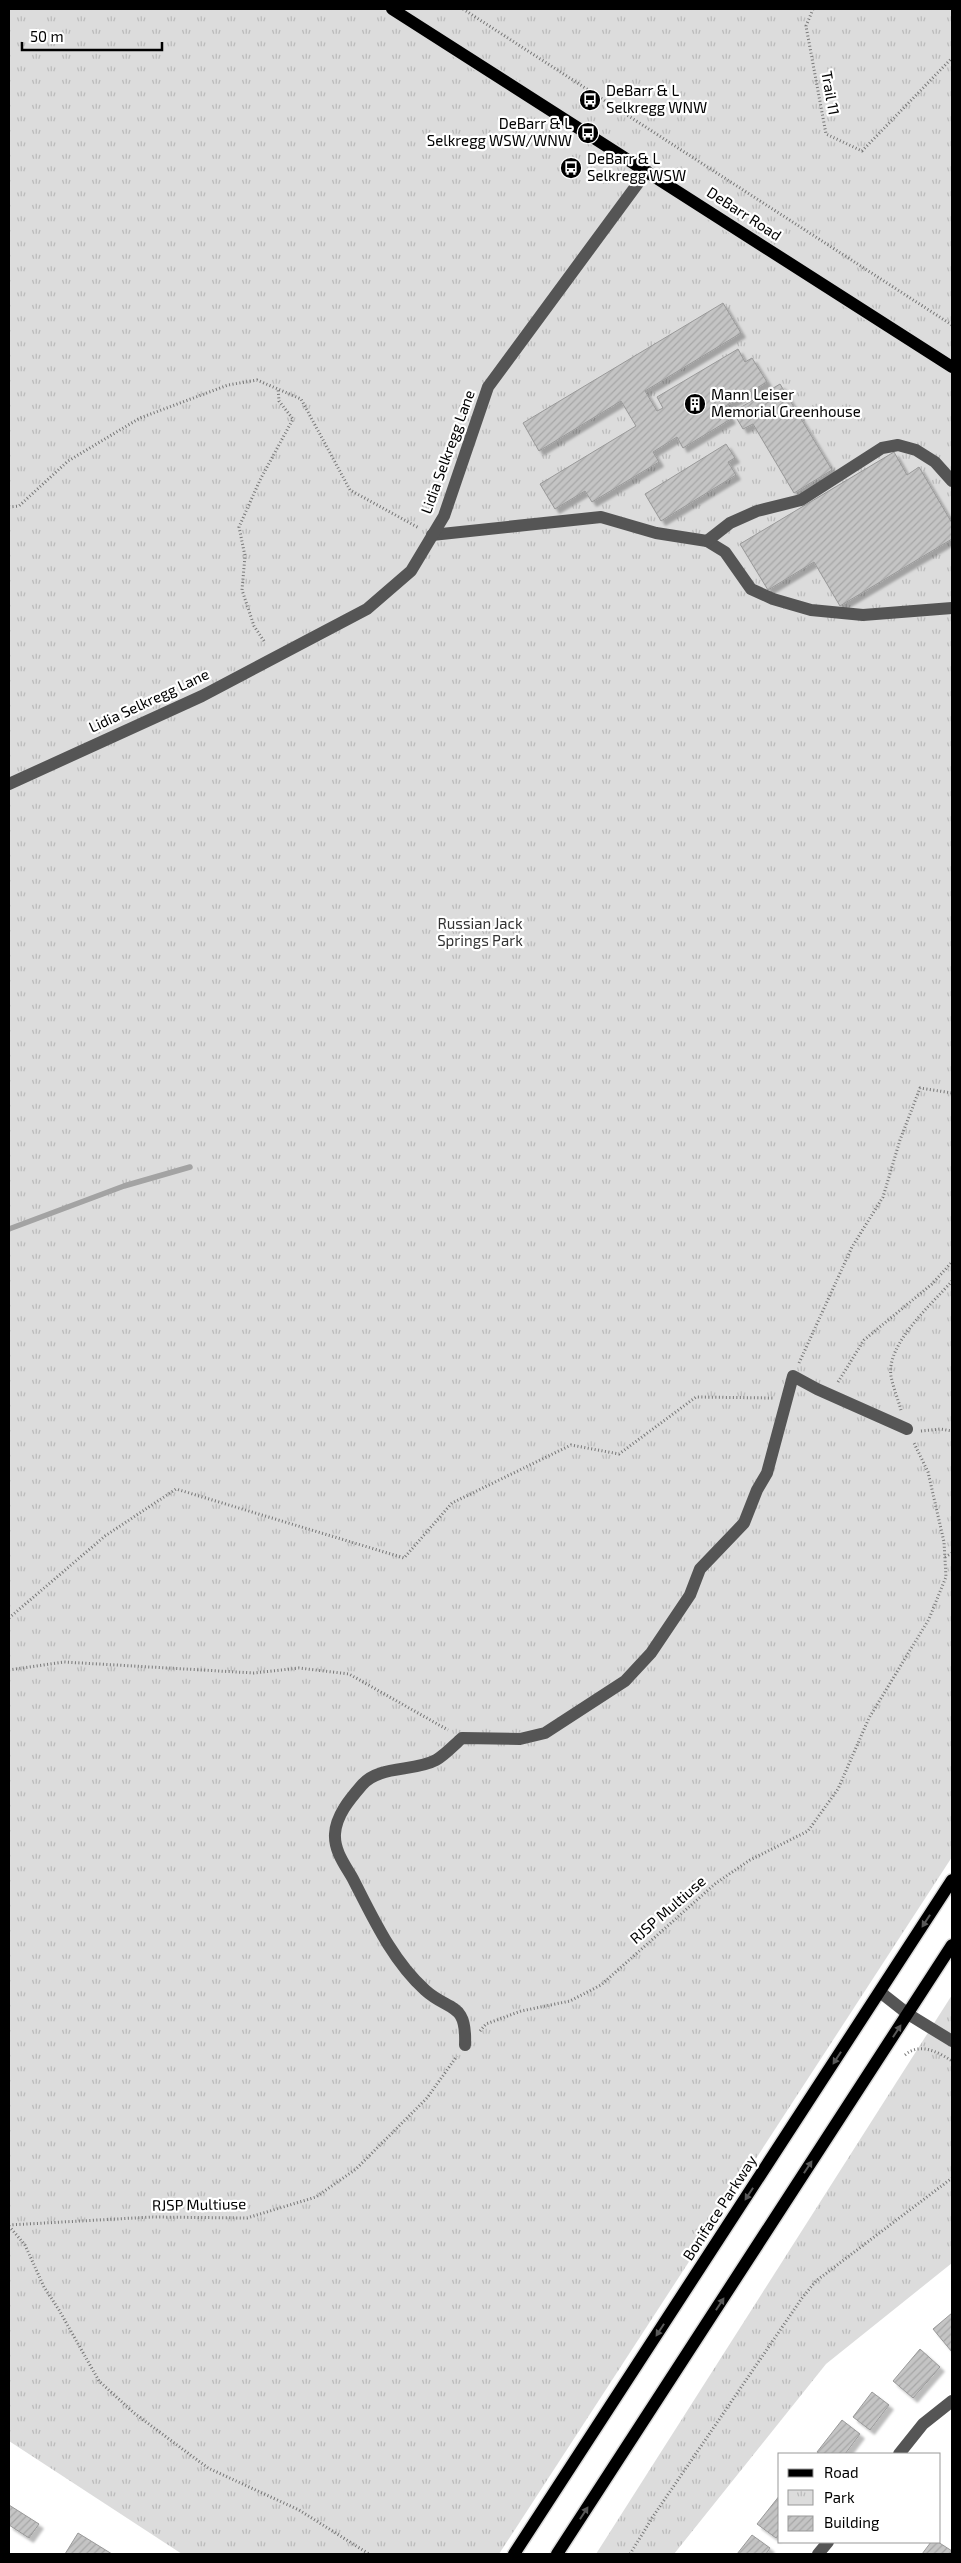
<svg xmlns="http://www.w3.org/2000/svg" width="961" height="2563" viewBox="0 0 961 2563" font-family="'Exo 2',sans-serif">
  <defs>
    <pattern id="park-tufts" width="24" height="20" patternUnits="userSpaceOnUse" patternTransform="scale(1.25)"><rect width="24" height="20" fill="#dcdcdc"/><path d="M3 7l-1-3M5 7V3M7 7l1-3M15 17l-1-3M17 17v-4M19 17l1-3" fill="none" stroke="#bbb"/></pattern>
    <pattern id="building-hatch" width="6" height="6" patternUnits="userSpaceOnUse" patternTransform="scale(1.25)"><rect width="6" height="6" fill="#c4c4c4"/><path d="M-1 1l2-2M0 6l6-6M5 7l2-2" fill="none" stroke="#a7a7a7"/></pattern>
    <filter id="shadow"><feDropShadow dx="4.5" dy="4.5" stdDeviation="1" flood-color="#0004"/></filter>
  </defs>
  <rect width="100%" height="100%" fill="#fff"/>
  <g fill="url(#park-tufts)">
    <path d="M9 9H952V1857L499 2554H182L9 2441Z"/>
    <path d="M952 1995V2263L826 2364 674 2554H596Z"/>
  </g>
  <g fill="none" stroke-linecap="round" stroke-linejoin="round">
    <path stroke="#a3a3a3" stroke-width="5.5" d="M9 1229 124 1186 190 1167"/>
  </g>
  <g fill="url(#building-hatch)" stroke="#999" filter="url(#shadow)">
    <path d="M723 303 741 333 645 391 657 411 663 408 657 397 738 349 745 362 752 358 767 382 724 407 731 419 683 448 677 437 653 452 659 462 592 502 585 491 555 509 540 484 636 426 621 401 539 451 523 423Z"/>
    <path d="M780 384 832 470 794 493 753 424 743 429 733 412Z"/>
    <path d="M726 444 735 458 728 462 736 475 661 521 645 494Z"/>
    <path d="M894 452 907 475 919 467 952 523V539L840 606 814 562 768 590 740 544Z"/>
    <path d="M952 2313V2352L933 2329Z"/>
    <path d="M920 2349 940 2367 913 2398 893 2381Z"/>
    <path d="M872 2392 889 2405 870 2430 853 2417Z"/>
    <path d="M842 2420 860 2434 845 2454H820L817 2452Z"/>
    <path d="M780 2495V2533L776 2538 757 2524Z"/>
    <path d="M9 2505 39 2524 29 2538 9 2525Z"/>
    <path d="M78 2533 112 2554H65Z"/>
    <path d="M752 2535 770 2548 766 2554H737Z"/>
    <path d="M931 2542H938L952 2551V2554H922Z"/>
  </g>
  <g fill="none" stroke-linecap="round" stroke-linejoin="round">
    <g stroke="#dbdbdb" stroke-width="15">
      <g id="major">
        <path d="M392 9 952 367"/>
        <path d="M514 2554 952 1880"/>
        <path d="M557 2554 952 1945"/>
      </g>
    </g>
    <g stroke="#777" stroke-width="3" stroke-dasharray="1 2.5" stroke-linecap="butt">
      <path d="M463 9 952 325"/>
      <path d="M813 9 806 26 826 134 862 151 952 58"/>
      <path d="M9 507 19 506 68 461 140 418 228 385 257 380 301 399 350 490 419 528"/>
      <path d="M264 641 254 626 242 590 245 556 239 527 260 480 293 419 279 401 278 388"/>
      <path d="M799 1363 852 1247 883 1197 900 1140 920 1088 952 1093"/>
      <path d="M838 1382 864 1340 932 1284 952 1262"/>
      <path d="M901 1410C898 1399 893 1387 891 1376 886 1344 932 1304 952 1281"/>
      <path d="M921 1431 940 1429 952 1431"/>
      <path d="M945 1557 952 1553"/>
      <path d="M9 1618 105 1536 176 1489 404 1558 452 1503 571 1445 619 1454 696 1397 773 1398"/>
      <path d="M9 1670 64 1662 254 1673 299 1668 349 1674 448 1730"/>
      <path d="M480 2031 486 2024 521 2011 570 2001 601 1985 716 1883 750 1860 808 1831 838 1789 869 1718 929 1619 946 1577 944 1542 928 1472 913 1441"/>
      <path d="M905 2055C920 2042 938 2052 952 2061"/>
      <path d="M9 2225 152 2217 247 2218 316 2197 356 2169 427 2098 457 2056"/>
      <path d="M9 2226 25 2245 44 2287 59 2310 99 2381 134 2413 208 2468 299 2510 369 2554"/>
      <path d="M630 2554 654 2515 802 2298 816 2281 952 2178"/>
    </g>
    <g stroke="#555" stroke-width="12">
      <path d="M432 535 601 517 656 533 707 541 725 552 751 589 773 599 811 610 863 615 952 608"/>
      <path d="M707 541 730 523 757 511 801 500 882 448 898 445 916 450 935 462 952 481"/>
      <path d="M9 784 202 696 367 609 411 571 444 516 488 387 647 171"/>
      <path d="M880 1992 908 2014 952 2041"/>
      <path d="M465 2045C467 2001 449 2012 425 1990 392 1960 373 1918 353 1879 345 1865 334 1851 335 1834 336 1815 350 1799 362 1785 379 1765 414 1772 436 1760 445 1755 454 1745 462 1738L520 1739 545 1733 625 1681 651 1653 690 1595 700 1569 744 1523 757 1490 767 1473 793 1376 817 1389 907 1429"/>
      <path d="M899 2454 923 2424 952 2401"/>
      <path d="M818 2554 828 2542"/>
    </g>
    <use href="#major" stroke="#000" stroke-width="12"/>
  </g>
  <defs><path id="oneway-solid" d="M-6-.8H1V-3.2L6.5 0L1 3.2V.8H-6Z" transform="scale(1.25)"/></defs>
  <g fill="#595959">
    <use href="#oneway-solid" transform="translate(926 1921) rotate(123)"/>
    <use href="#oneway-solid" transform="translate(897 2031) rotate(-57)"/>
    <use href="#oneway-solid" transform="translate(837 2058) rotate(123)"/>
    <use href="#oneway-solid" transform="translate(808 2167) rotate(-57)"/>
    <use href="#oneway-solid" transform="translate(749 2194) rotate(123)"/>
    <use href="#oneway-solid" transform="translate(720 2304) rotate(-57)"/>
    <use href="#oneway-solid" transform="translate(660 2330) rotate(123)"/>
    <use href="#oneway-solid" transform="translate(584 2513) rotate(-57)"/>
  </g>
  <defs>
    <g id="bus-disc" transform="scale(1.125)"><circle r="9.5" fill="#000" stroke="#fff"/><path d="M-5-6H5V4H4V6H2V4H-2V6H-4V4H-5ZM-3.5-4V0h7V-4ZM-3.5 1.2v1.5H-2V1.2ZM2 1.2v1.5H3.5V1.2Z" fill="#fff"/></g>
    <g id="building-disc" transform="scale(1.125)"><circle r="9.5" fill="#000" stroke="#fff"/><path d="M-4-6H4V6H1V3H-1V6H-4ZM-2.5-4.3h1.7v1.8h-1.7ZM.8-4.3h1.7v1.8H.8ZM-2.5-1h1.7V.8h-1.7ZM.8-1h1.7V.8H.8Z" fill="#fff"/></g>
  </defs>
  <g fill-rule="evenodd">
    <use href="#bus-disc" x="590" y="100"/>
    <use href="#bus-disc" x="588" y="133"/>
    <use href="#bus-disc" x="571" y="168"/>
    <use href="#building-disc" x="695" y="404"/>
  </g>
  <g text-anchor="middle" stroke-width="4.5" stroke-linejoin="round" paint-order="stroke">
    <g font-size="15" fill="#000" stroke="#fff" text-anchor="start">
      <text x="606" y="96">DeBarr &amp; L<tspan x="606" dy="17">Selkregg WNW</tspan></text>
      <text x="572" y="129" text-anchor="end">DeBarr &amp; L<tspan x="572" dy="17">Selkregg WSW/WNW</tspan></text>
      <text x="587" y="164">DeBarr &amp; L<tspan x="587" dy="17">Selkregg WSW</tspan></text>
      <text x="711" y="400">Mann Leiser<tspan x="711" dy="17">Memorial Greenhouse</tspan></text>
    </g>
    <g font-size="15" fill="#000" stroke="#fff">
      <text transform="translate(830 93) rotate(80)" y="5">Trail 11</text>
      <text transform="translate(744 214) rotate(33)" y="5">DeBarr Road</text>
      <text transform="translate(448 452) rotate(-70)" y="5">Lidia Selkregg Lane</text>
      <text transform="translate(149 701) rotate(-25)" y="5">Lidia Selkregg Lane</text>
      <text transform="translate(668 1910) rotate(-41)" y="5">RJSP Multiuse</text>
      <text transform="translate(199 2205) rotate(-1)" y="5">RJSP Multiuse</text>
      <text transform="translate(720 2208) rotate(-57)" y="5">Boniface Parkway</text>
    </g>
    <g font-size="15" fill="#333" stroke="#fff">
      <text x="480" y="929">Russian Jack<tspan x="480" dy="17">Springs Park</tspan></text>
    </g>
  </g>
  <rect width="961" height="2563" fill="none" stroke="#000000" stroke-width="20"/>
  <rect x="778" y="2453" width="162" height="90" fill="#ffffff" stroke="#999999"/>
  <rect x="788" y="2469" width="25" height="8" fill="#000000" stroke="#999999"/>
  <text x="824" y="2478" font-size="15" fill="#000000">Road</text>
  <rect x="788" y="2490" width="25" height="15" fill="url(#park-tufts)" stroke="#999999"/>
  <text x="824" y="2503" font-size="15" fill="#000000">Park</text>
  <rect x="788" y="2516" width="25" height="15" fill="url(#building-hatch)" stroke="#999999"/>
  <text x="824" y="2528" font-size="15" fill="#000000">Building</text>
  <path d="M22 42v8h140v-8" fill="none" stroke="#000000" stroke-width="2.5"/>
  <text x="30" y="42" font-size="15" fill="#000000" stroke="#ffffff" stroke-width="4" paint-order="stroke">50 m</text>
</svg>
